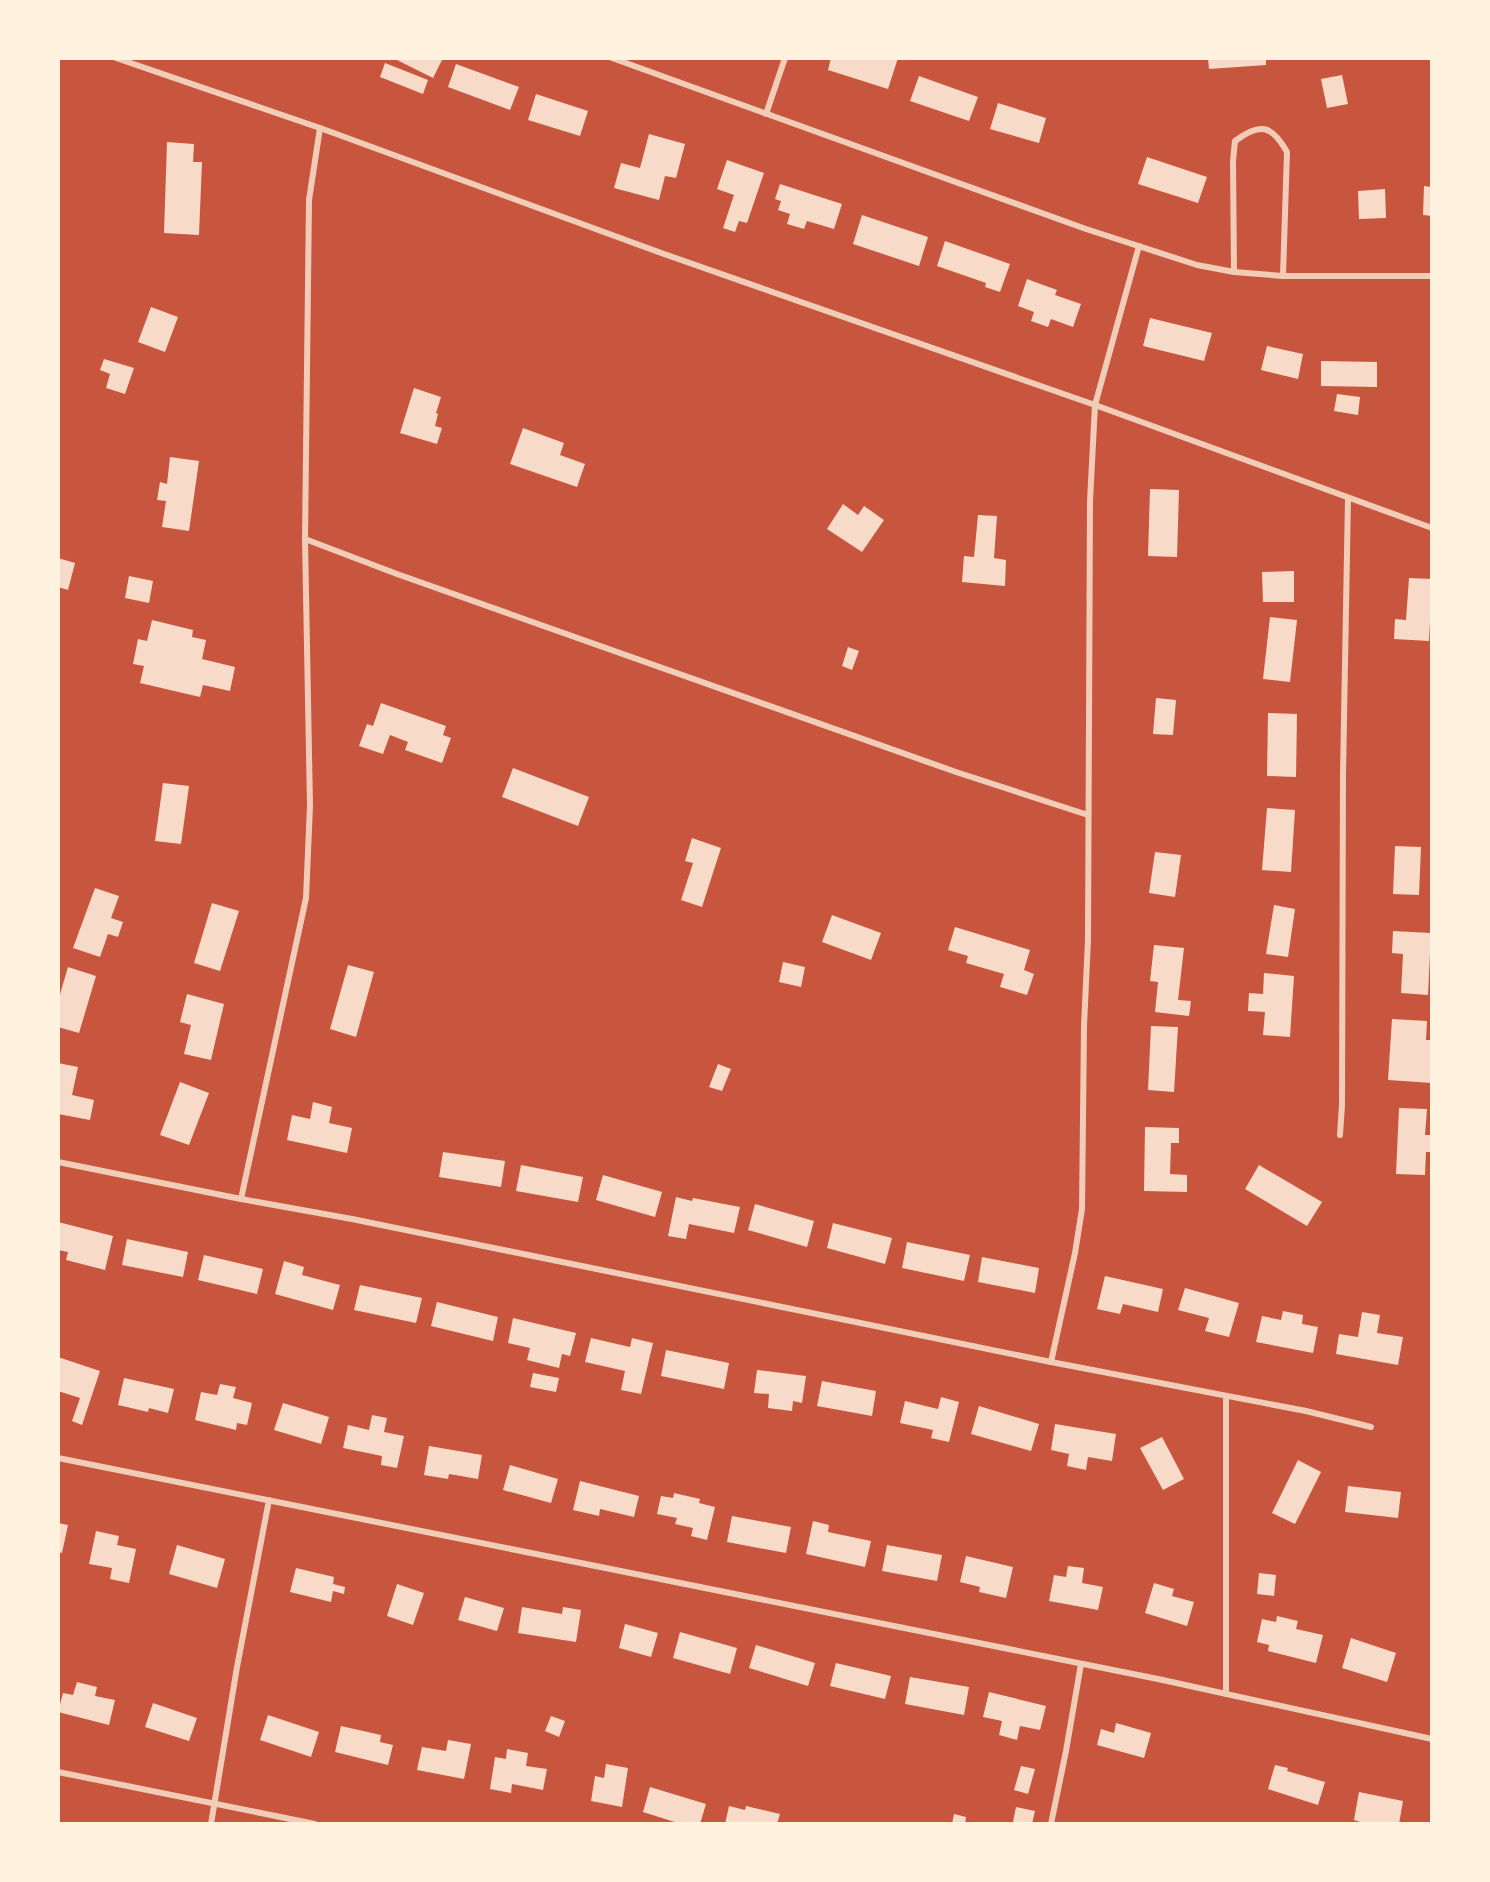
<svg xmlns="http://www.w3.org/2000/svg" width="1490" height="1882" viewBox="0 0 1490 1882" font-family="Rubik,sans-serif">
  <rect width="100%" height="100%" fill="#c8553d"/>
  <g fill="#f7dbc8">
    <path d="M393 58H443L433 78Z"/>
    <path d="M831 58 883 60V58H898L888 89 828 70Z"/>
    <path d="M1208 58H1266V65L1209 69Z"/>
    <path d="M385 63 428 80 423 94 380 77Z"/>
    <path d="M456 64 519 87 510 110 448 87Z"/>
    <path d="M1342 75 1348 104 1327 108 1321 79Z"/>
    <path d="M919 76 978 97 969 121 910 101Z"/>
    <path d="M536 94 588 111 580 136 528 120Z"/>
    <path d="M998 103 1046 118 1039 143 990 129Z"/>
    <path d="M649 134 685 144 676 178 665 176 659 200 614 188 621 163 640 168Z"/>
    <path d="M167 142 194 144 193 162H202L199 235 164 233Z"/>
    <path d="M1147 157 1207 177 1198 203 1138 184Z"/>
    <path d="M727 160 764 173 747 223 739 221 735 232 723 228 734 195 717 189Z"/>
    <path d="M780 184 842 204 834 229 807 221 804 229 787 224 790 214 778 210 781 201 775 199Z"/>
    <path d="M1424 186 1432 187V216L1423 215Z"/>
    <path d="M1385 189 1386 218 1359 219 1358 191Z"/>
    <path d="M862 215 928 237 919 266 853 244Z"/>
    <path d="M945 241 1010 264 1000 292 985 287 986 283 937 266Z"/>
    <path d="M1027 279 1057 290 1055 295 1081 304 1073 327 1051 319 1048 327 1031 321 1034 312 1018 306Z"/>
    <path d="M151 307 178 317 165 352 138 342Z"/>
    <path d="M1150 318 1212 333 1204 361 1143 346Z"/>
    <path d="M1267 346 1303 354 1298 379 1261 370Z"/>
    <path d="M104 359 134 368 125 394 106 388 110 374 100 370Z"/>
    <path d="M1321 361 1377 362V387L1321 386Z"/>
    <path d="M414 388 441 397 436 413 438 414 435 426 442 428 437 444 400 433Z"/>
    <path d="M1337 394 1360 397 1358 415 1334 411Z"/>
    <path d="M523 428 564 443 560 455 585 464 577 487 510 464Z"/>
    <path d="M170 457 199 461 189 531 162 527 166 501 157 500 160 482 167 484Z"/>
    <path d="M1150 489 1179 490 1177 557 1148 556Z"/>
    <path d="M843 504 858 515 864 506 884 520 862 552 827 529Z"/>
    <path d="M978 515 997 516 994 558 1006 560 1005 586 962 582 964 556 974 557Z"/>
    <path d="M58 558 75 563 68 590 58 587Z"/>
    <path d="M1294 571V602H1263L1262 572Z"/>
    <path d="M129 576 153 581 149 603 125 598Z"/>
    <path d="M1409 578 1432 579 1429 641 1394 639 1395 619 1406 620Z"/>
    <path d="M1270 617 1297 620 1290 682 1263 679Z"/>
    <path d="M152 620 193 630 192 637 206 640 202 659 235 667 230 691 203 685 200 697 140 683 144 666 133 664 138 639 147 641Z"/>
    <path d="M848 647 859 651 852 670 842 666Z"/>
    <path d="M1156 698 1176 700 1173 735 1153 734Z"/>
    <path d="M381 703 446 726 443 735 451 738 442 763 405 750 408 742 390 735 383 754 359 746 367 724 373 726Z"/>
    <path d="M1268 713 1297 714 1296 777 1267 776Z"/>
    <path d="M513 768 589 797 578 826 502 797Z"/>
    <path d="M163 783 189 786 181 844 155 841Z"/>
    <path d="M1267 808 1295 810 1291 872 1262 870Z"/>
    <path d="M692 838 721 848 702 907 681 900 693 863 685 861Z"/>
    <path d="M1395 846 1421 847 1419 895 1393 894Z"/>
    <path d="M1155 852 1181 855 1175 897 1149 893Z"/>
    <path d="M95 888 119 896 111 918 123 922 118 937 108 934 100 957 73 948Z"/>
    <path d="M212 903 239 911 220 971 194 963Z"/>
    <path d="M1274 905 1295 909 1288 957 1266 954Z"/>
    <path d="M832 915 881 933 871 960 822 942Z"/>
    <path d="M955 927 1030 950 1024 970 1034 974 1027 995 1000 987 1004 974 966 963 968 956 948 950Z"/>
    <path d="M1393 931 1431 933 1428 995 1401 993 1403 954 1392 953Z"/>
    <path d="M1154 945 1184 948 1178 1000 1191 1001 1189 1016 1155 1012 1158 982 1150 981Z"/>
    <path d="M783 962 805 967 801 987 779 982Z"/>
    <path d="M348 965 374 972 356 1037 330 1029Z"/>
    <path d="M68 967 96 976 79 1033 58 1027V1001Z"/>
    <path d="M1264 973 1294 976 1290 1037 1263 1035 1265 1012 1248 1011 1249 993 1263 994Z"/>
    <path d="M187 994 224 1004 211 1060 184 1054 191 1025 180 1022Z"/>
    <path d="M1392 1019 1427 1021 1426 1040H1432V1083L1388 1080Z"/>
    <path d="M1151 1026 1178 1027 1174 1092 1148 1090Z"/>
    <path d="M58 1063 78 1067 72 1095 94 1100 90 1120 58 1114Z"/>
    <path d="M718 1064 731 1069 722 1091 709 1087Z"/>
    <path d="M180 1082 209 1093 189 1145 160 1135Z"/>
    <path d="M313 1102 332 1107 329 1123 352 1128 347 1153 287 1140 292 1115 310 1119Z"/>
    <path d="M1399 1108 1427 1109 1425 1135H1432V1152H1426L1425 1175 1396 1174Z"/>
    <path d="M1145 1127 1179 1128V1143H1171L1170 1174 1187 1175V1192L1144 1191Z"/>
    <path d="M443 1152 505 1161 501 1187 439 1177Z"/>
    <path d="M521 1165 583 1177 578 1202 516 1191Z"/>
    <path d="M1259 1165 1322 1202 1307 1226 1245 1189Z"/>
    <path d="M603 1175 662 1192 655 1217 596 1200Z"/>
    <path d="M676 1197 692 1201 693 1198 740 1207 734 1233 689 1224 686 1239 668 1236Z"/>
    <path d="M755 1204 814 1221 807 1247 748 1230Z"/>
    <path d="M58 1222 113 1236 105 1270 66 1260 68 1252 58 1250Z"/>
    <path d="M833 1223 892 1238 885 1264 827 1248Z"/>
    <path d="M127 1239 188 1252 183 1277 122 1265Z"/>
    <path d="M907 1242 970 1255 964 1281 902 1268Z"/>
    <path d="M204 1255 263 1269 257 1294 198 1280Z"/>
    <path d="M982 1257 1039 1268 1035 1293 978 1282Z"/>
    <path d="M284 1261 304 1267 302 1275 340 1285 333 1310 275 1294Z"/>
    <path d="M1105 1276 1163 1289 1158 1312 1123 1304 1120 1314 1097 1309Z"/>
    <path d="M360 1285 422 1298 416 1323 354 1310Z"/>
    <path d="M1185 1288 1239 1303 1229 1337 1205 1331 1209 1318 1178 1310Z"/>
    <path d="M437 1302 498 1317 493 1341 431 1326Z"/>
    <path d="M1283 1311 1303 1315 1302 1324 1318 1327 1313 1353 1256 1342 1262 1316 1281 1320Z"/>
    <path d="M1362 1312 1380 1315 1377 1333 1403 1337 1398 1365 1336 1354 1339 1334 1358 1337Z"/>
    <path d="M513 1318 576 1333 570 1356 562 1354 559 1368 527 1360 530 1348 508 1343Z"/>
    <path d="M591 1338 630 1347 632 1338 653 1343 641 1394 621 1390 625 1371 585 1362Z"/>
    <path d="M666 1350 729 1363 724 1389 661 1376Z"/>
    <path d="M58 1357 100 1371 82 1425 72 1421 80 1398 58 1391Z"/>
    <path d="M757 1370 806 1376 802 1403 793 1401 792 1411 768 1408 769 1394 754 1393Z"/>
    <path d="M533 1373 559 1378 556 1392 530 1387Z"/>
    <path d="M124 1378 174 1389 168 1413 149 1408 148 1412 118 1405Z"/>
    <path d="M822 1381 876 1391 872 1416 817 1406Z"/>
    <path d="M220 1384 236 1387 233 1398 252 1403 247 1425 237 1423 236 1430 195 1420 201 1392 217 1395Z"/>
    <path d="M941 1397 959 1402 949 1442 931 1438 933 1430 900 1423 905 1401 938 1409Z"/>
    <path d="M283 1403 329 1417 321 1444 274 1430Z"/>
    <path d="M979 1406 1039 1424 1031 1451 971 1434Z"/>
    <path d="M372 1415 387 1418 384 1432 404 1436 397 1468 381 1465 382 1456 343 1448 348 1425 369 1430Z"/>
    <path d="M1055 1424 1116 1434 1112 1461 1088 1457 1086 1470 1067 1466 1069 1454 1051 1450Z"/>
    <path d="M1162 1437 1184 1479 1163 1490 1140 1448Z"/>
    <path d="M429 1446 482 1455 478 1479 449 1474 448 1479 424 1475Z"/>
    <path d="M1298 1460 1321 1472 1295 1524 1272 1513Z"/>
    <path d="M510 1465 558 1479 551 1503 503 1490Z"/>
    <path d="M580 1481 639 1496 634 1517 600 1509 599 1516 573 1510Z"/>
    <path d="M1348 1486 1401 1492 1398 1518 1345 1512Z"/>
    <path d="M674 1493 700 1499 699 1503 715 1507 707 1540 691 1536 693 1528 675 1524 677 1518 657 1514 661 1496 673 1498Z"/>
    <path d="M732 1516 791 1527 786 1553 727 1542Z"/>
    <path d="M813 1521 829 1525 828 1532 871 1541 865 1567 806 1554Z"/>
    <path d="M58 1523 68 1525 62 1553 58 1552Z"/>
    <path d="M96 1531 119 1536 117 1545 136 1549 129 1583 110 1579 112 1568 89 1564Z"/>
    <path d="M177 1545 225 1559 217 1588 169 1574Z"/>
    <path d="M887 1545 942 1555 937 1581 882 1571Z"/>
    <path d="M966 1556 1013 1567 1006 1598 979 1592 980 1587 960 1582Z"/>
    <path d="M1068 1566 1084 1568 1082 1583 1103 1587 1098 1610 1049 1601 1054 1575 1066 1577Z"/>
    <path d="M296 1568 334 1577 333 1584 345 1587 344 1594 333 1591 331 1602 290 1592Z"/>
    <path d="M1259 1573 1276 1575 1274 1596 1257 1594Z"/>
    <path d="M1154 1583 1174 1589 1172 1596 1194 1602 1187 1626 1145 1613Z"/>
    <path d="M397 1584 424 1593 413 1625 387 1616Z"/>
    <path d="M465 1597 504 1608 497 1631 458 1620Z"/>
    <path d="M522 1607 562 1614 563 1607 581 1610 576 1642 518 1633Z"/>
    <path d="M1277 1616 1298 1621 1296 1629 1323 1635 1316 1663 1268 1651 1269 1645 1257 1642 1262 1619 1276 1622Z"/>
    <path d="M625 1624 658 1633 651 1657 619 1648Z"/>
    <path d="M680 1632 737 1648 730 1674 673 1658Z"/>
    <path d="M1351 1638 1396 1653 1387 1682 1342 1668Z"/>
    <path d="M756 1645 815 1663 808 1686 749 1668Z"/>
    <path d="M836 1663 891 1676 885 1699 830 1686Z"/>
    <path d="M910 1677 969 1687 964 1715 905 1704Z"/>
    <path d="M77 1682 97 1687 95 1696 115 1700 109 1725 58 1712 63 1693 73 1695Z"/>
    <path d="M989 1692 1046 1706 1040 1730 1020 1726 1017 1740 999 1735 1002 1721 983 1717Z"/>
    <path d="M153 1703 197 1718 189 1741 145 1727Z"/>
    <path d="M268 1715 319 1732 311 1757 260 1740Z"/>
    <path d="M551 1716 565 1721 559 1737 545 1731Z"/>
    <path d="M1116 1723 1151 1733 1144 1758 1097 1745 1101 1729 1114 1733Z"/>
    <path d="M341 1726 381 1735 380 1742 393 1745 388 1765 335 1752Z"/>
    <path d="M448 1740 471 1744 464 1779 417 1770 422 1747 446 1751Z"/>
    <path d="M507 1749 528 1753 526 1766 547 1769 543 1790 512 1784 511 1793 490 1789 495 1757 506 1759Z"/>
    <path d="M606 1764 628 1768 622 1807 591 1801 595 1776 604 1778Z"/>
    <path d="M1275 1765 1288 1768 1287 1771 1325 1782 1318 1805 1268 1789Z"/>
    <path d="M1021 1766 1035 1769 1028 1794 1014 1790Z"/>
    <path d="M650 1787 706 1804 700 1824H681L643 1812Z"/>
    <path d="M1359 1792 1403 1801 1399 1824H1367L1354 1820Z"/>
    <path d="M729 1806 745 1810 746 1806 780 1814 777 1824H725Z"/>
    <path d="M1016 1807 1035 1811 1032 1824 1013 1822Z"/>
    <path d="M954 1814 966 1817 965 1824H952Z"/>
  </g>
  <g fill="none" stroke-linecap="round" stroke-linejoin="round">
    <g stroke="#f1ccb7" stroke-width="6">
      <path d="M116 58 320 128 664 254 1095 405 1432 528"/>
      <path d="M612 58 1086 229 1197 265 1234 272 1283 276H1432"/>
      <path d="M766 114 785 58"/>
      <path d="M1234 272 1233 161 1235 141C1260 122 1272 125 1287 152L1283 276"/>
      <path d="M305 539 397 574 956 772 1088 815"/>
      <path d="M1340 1135 1342 1105 1343 775 1348 498"/>
      <path d="M58 1162 241 1199 352 1219 1051 1362 1306 1411 1371 1427"/>
      <path d="M241 1199 306 898 310 806 305 539 309 200 320 128"/>
      <path d="M1051 1362 1075 1253 1082 1209 1084 1026 1088 940 1090 501 1095 405 1139 246"/>
      <path d="M58 1458 1158 1679 1432 1739"/>
      <path d="M1226 1694V1396"/>
      <path d="M58 1772 315 1824"/>
      <path d="M211 1824 237 1667 269 1500"/>
      <path d="M1051 1824 1066 1751 1081 1664"/>
    </g>
  </g>
  <rect width="1490" height="1882" fill="none" stroke="#fff3e0" stroke-width="120"/>
</svg>
